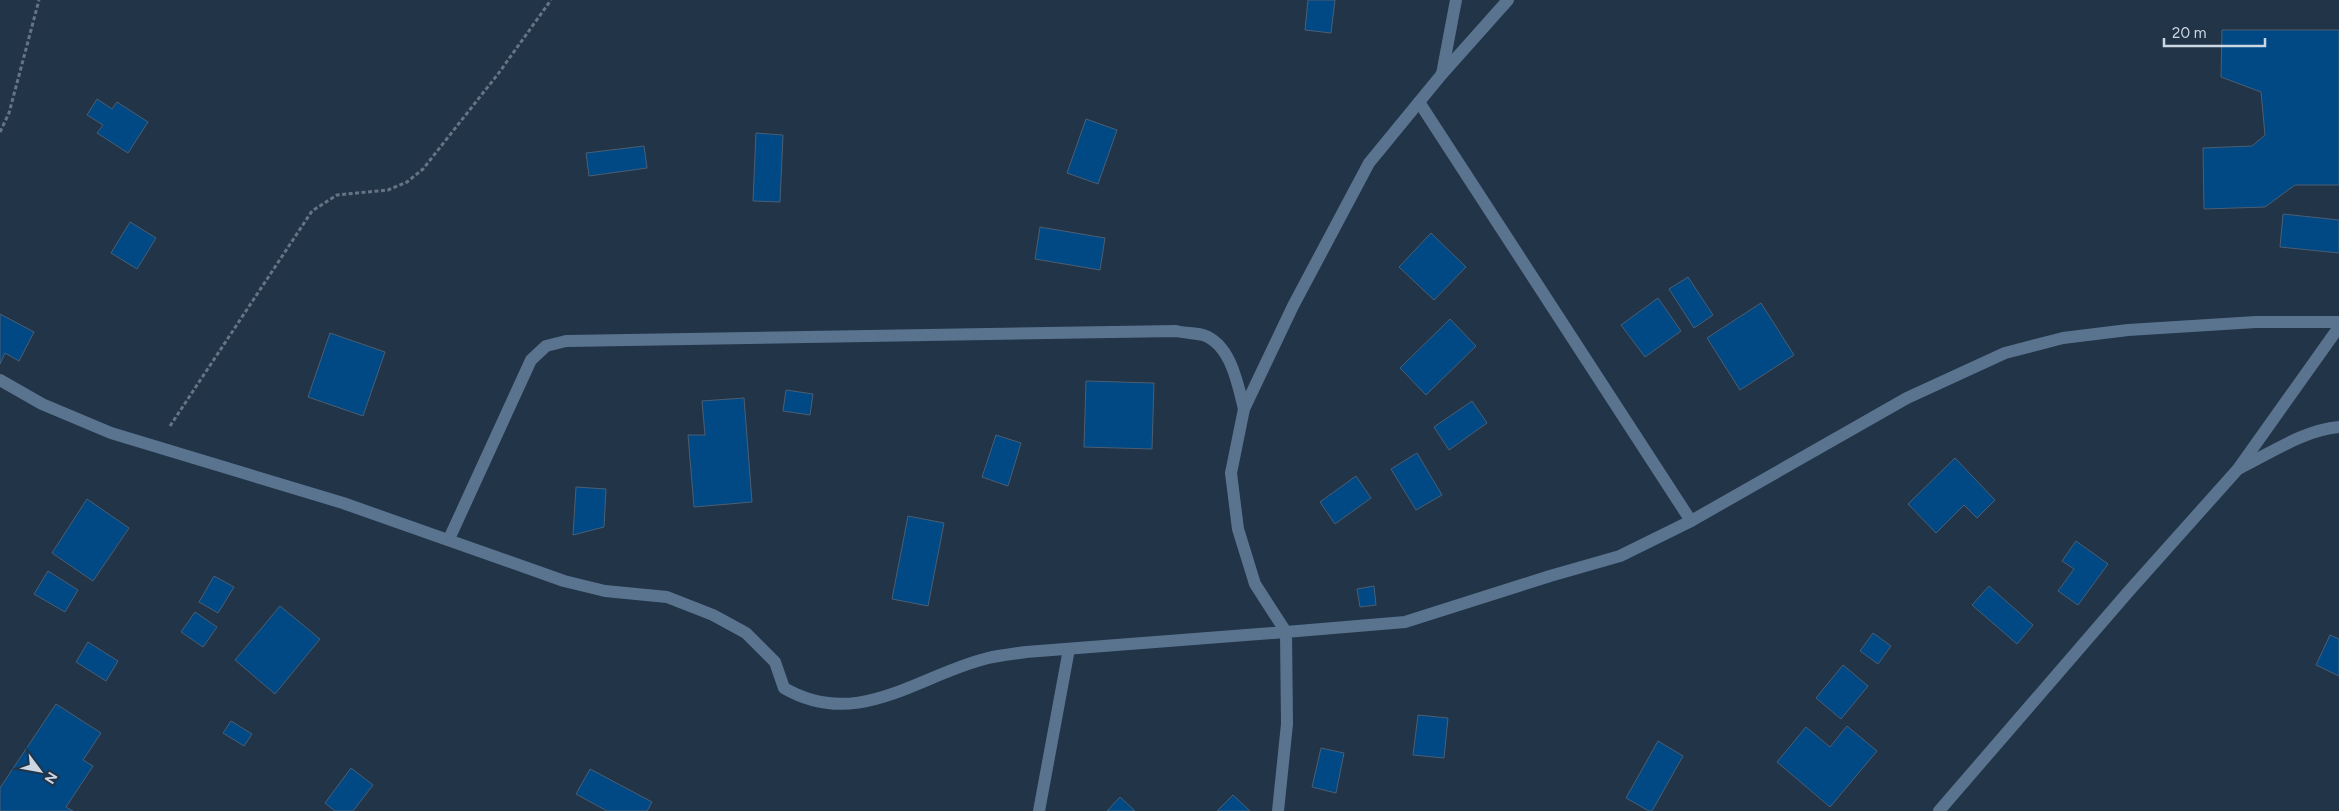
<svg xmlns="http://www.w3.org/2000/svg" width="2339" height="811" viewBox="0 0 2339 811" font-family="Figtree,sans-serif">
  <rect width="100%" height="100%" fill="#223447"/>
  <g fill="#004984" stroke="#4b5e73">
    <path d="M1308 0H1335L1331 33 1305 30Z"/>
    <path d="M2222 30H2339V185H2295L2265 207 2204 209 2203 148 2252 146 2265 135 2261 92 2221 77Z"/>
    <path d="M97 99 112 109 117 102 148 122 128 153 97 133 103 125 87 115Z"/>
    <path d="M1086 119 1117 130 1098 184 1067 173Z"/>
    <path d="M756 133 783 135 780 202 753 201Z"/>
    <path d="M644 146 647 168 589 176 586 153Z"/>
    <path d="M2283 214 2339 220V253L2280 247Z"/>
    <path d="M130 222 156 238 137 269 111 253Z"/>
    <path d="M1040 227 1105 238 1100 270 1035 259Z"/>
    <path d="M1431 233 1466 267 1434 300 1399 267Z"/>
    <path d="M1688 277 1713 315 1694 328 1669 289Z"/>
    <path d="M1658 298 1681 331 1645 357 1621 325Z"/>
    <path d="M1761 303 1794 355 1740 390 1707 338Z"/>
    <path d="M0 314 34 332 19 361 5 353 0 364Z"/>
    <path d="M1450 319 1476 346 1426 395 1400 368Z"/>
    <path d="M330 333 385 352 363 416 308 397Z"/>
    <path d="M1086 381 1154 383 1152 449 1084 447Z"/>
    <path d="M786 390 813 394 810 415 783 411Z"/>
    <path d="M744 398 752 502 694 507 688 435H705L702 401Z"/>
    <path d="M1472 401 1487 423 1449 450 1434 427Z"/>
    <path d="M996 435 1021 443 1008 486 982 477Z"/>
    <path d="M1417 453 1442 495 1416 510 1391 469Z"/>
    <path d="M1955 458 1995 500 1977 518 1964 505 1936 533 1908 504Z"/>
    <path d="M1356 476 1371 498 1335 524 1320 502Z"/>
    <path d="M576 487 606 489 604 527 573 535Z"/>
    <path d="M87 499 129 528 93 581 52 553Z"/>
    <path d="M908 516 944 523 928 606 892 599Z"/>
    <path d="M2076 541 2108 564 2078 605 2058 591 2074 569 2062 561Z"/>
    <path d="M48 571 78 590 65 612 34 594Z"/>
    <path d="M214 576 234 587 218 613 199 602Z"/>
    <path d="M1374 586 1376 605 1360 607 1357 589Z"/>
    <path d="M1989 586 2033 625 2017 644 1972 605Z"/>
    <path d="M280 606 320 639 275 694 235 660Z"/>
    <path d="M195 612 217 627 203 647 181 632Z"/>
    <path d="M1873 633 1891 646 1878 664 1860 651Z"/>
    <path d="M2330 635 2339 639V676L2316 665Z"/>
    <path d="M88 642 118 661 106 681 76 662Z"/>
    <path d="M1843 665 1868 686 1841 719 1816 698Z"/>
    <path d="M56 704 101 733 83 760 93 766 66 807 73 811H0V788Z"/>
    <path d="M1418 715 1448 718 1444 758 1413 755Z"/>
    <path d="M231 721 252 734 244 746 223 733Z"/>
    <path d="M1847 726 1877 751 1830 807 1777 762 1806 727 1830 747Z"/>
    <path d="M1658 741 1683 756 1652 811H1649L1626 798Z"/>
    <path d="M1321 748 1344 753 1336 793 1312 787Z"/>
    <path d="M351 768 373 785 353 811H335L325 803Z"/>
    <path d="M590 769 652 802 647 811H607L576 794Z"/>
    <path d="M1233 795 1250 811H1217Z"/>
    <path d="M1120 797 1135 811H1107Z"/>
  </g>
  <g fill="none" stroke-linecap="round" stroke-linejoin="round">
    <g stroke="#657485" stroke-width="3" stroke-dasharray="4 2.5" stroke-linecap="butt">
      <path d="M0 132 9 113 39 0"/>
      <path d="M170 426 312 211 337 195 388 190 407 182 423 169 498 74 551 0"/>
    </g>
    <g stroke="#5a748f" stroke-width="12">
      <path d="M1442 74 1456 0"/>
      <path d="M1419 102 1691 521"/>
      <path d="M0 380 42 404 111 433 343 503 564 581 605 591 667 597 713 615 746 633 775 662 784 688C858 731 918 675 988 658 1000 655 1013 654 1026 652L1286 632 1255 584 1238 529 1231 473 1244 409 1293 306 1369 163 1442 74 1508 0"/>
      <path d="M2240 468C2271 453 2304 430 2339 427"/>
      <path d="M449 539 531 360 546 346 566 341 1176 331C1184 333 1195 333 1203 335 1231 344 1238 385 1244 409"/>
      <path d="M1039 811 1069 649"/>
      <path d="M1278 811 1287 724 1286 632 1405 622 1550 576 1620 556 1691 521 1907 398 2005 353 2063 338 2128 330 2256 322H2339"/>
      <path d="M1939 811 2129 591 2238 469 2339 327"/>
    </g>
  </g>
  <g transform="translate(40 771) rotate(122)" stroke="#223447" stroke-width="4" paint-order="stroke">
  <path d="M0-4L9 19L0 12L-9 19Z" fill="#ccd7e4"/>
  <text y="-8" font-size="14" font-weight="bold" text-anchor="middle" fill="#ccd7e4">N</text>
  </g>
  <path d="M2164 38v8h101v-8" fill="none" stroke="#ccd7e4" stroke-width="2.5"/>
  <text x="2172" y="38" font-size="15" fill="#ccd7e4" stroke="#223447" stroke-width="4" paint-order="stroke">20 m</text>
</svg>
